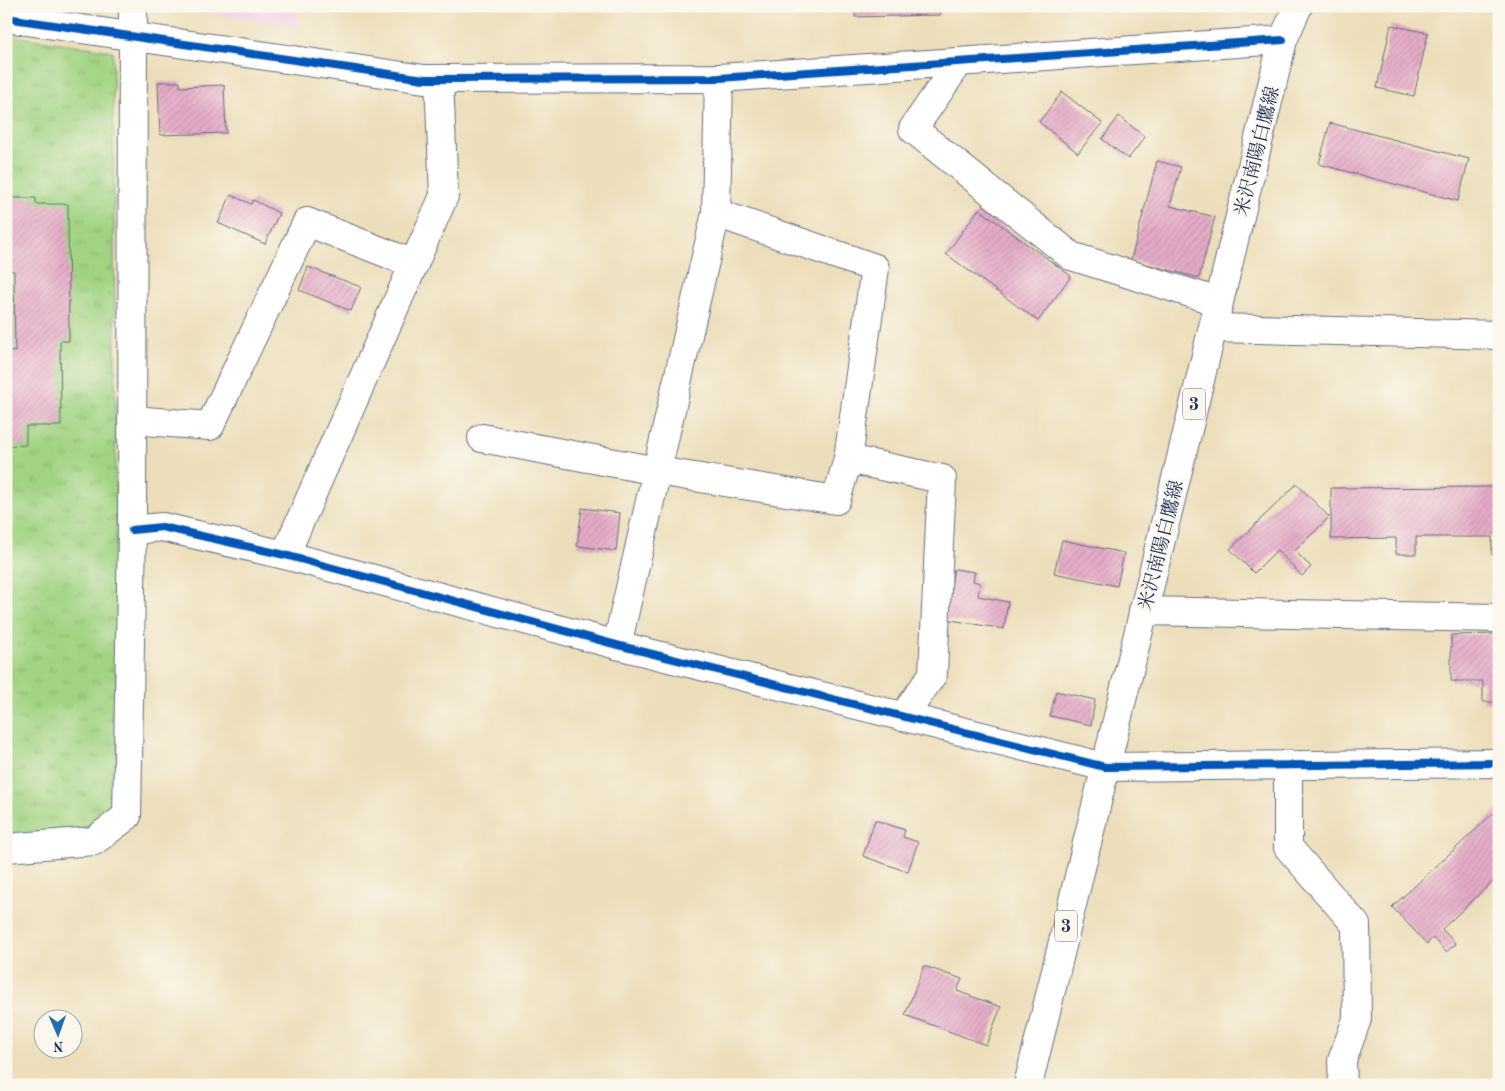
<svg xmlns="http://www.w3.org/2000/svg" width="1505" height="1091" viewBox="0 0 1505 1091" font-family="'Old Standard TT','Noto Serif JP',serif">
  <defs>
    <pattern id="park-tufts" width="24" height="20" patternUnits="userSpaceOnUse" patternTransform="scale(1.25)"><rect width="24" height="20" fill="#a1d382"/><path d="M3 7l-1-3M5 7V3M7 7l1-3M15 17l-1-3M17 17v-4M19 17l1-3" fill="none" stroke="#8ab573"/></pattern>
    <pattern id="building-hatch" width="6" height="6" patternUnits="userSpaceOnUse" patternTransform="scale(1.25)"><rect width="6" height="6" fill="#e5abc7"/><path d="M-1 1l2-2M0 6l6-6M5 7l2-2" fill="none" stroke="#c493ad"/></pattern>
  </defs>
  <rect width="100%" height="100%" fill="#fbf7ec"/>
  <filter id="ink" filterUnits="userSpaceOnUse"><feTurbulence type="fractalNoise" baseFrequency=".02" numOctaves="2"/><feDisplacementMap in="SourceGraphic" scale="10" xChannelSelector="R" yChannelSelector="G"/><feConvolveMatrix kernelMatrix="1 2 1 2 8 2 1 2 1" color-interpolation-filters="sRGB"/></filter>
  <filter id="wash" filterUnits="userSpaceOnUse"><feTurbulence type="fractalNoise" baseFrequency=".0096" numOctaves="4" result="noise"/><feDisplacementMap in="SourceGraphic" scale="20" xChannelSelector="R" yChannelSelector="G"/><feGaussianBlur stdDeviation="1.12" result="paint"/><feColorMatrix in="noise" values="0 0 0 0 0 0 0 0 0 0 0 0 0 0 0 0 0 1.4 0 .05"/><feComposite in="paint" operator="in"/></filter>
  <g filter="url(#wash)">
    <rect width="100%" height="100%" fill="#ecdeba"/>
    <path fill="#efd0e6" d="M164 6H298V27Z"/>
    <path fill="url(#park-tufts)" stroke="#5e8170" d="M6 35 113 51 118 811 92 831 6 840Z"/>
    <g id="blocks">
      <g fill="url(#building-hatch)">
        <path d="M844 6H940V15L855 17V11H844Z"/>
        <path d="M1391 25 1428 33 1414 96 1377 88Z"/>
        <path d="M158 82H180V87L224 85 226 133 160 135Z"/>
        <path d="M1062 92 1102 123 1078 153 1039 122Z"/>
        <path d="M1119 116 1145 137 1128 159 1102 139Z"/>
        <path d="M1330 123 1469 159 1458 201 1319 164Z"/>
        <path d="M1157 161 1181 167 1170 206 1215 217 1199 278 1131 260Z"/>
        <path d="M231 195 251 204 253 200 279 213 265 244 218 223Z"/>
        <path d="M6 198H36V204H68L69 341H60L61 426H26V445L6 446V359H8V351L15 352 14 271H6Z"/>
        <path d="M979 209 1071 276 1038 321 946 254Z"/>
        <path d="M308 267 361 287 351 311 299 290Z"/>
        <path d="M1297 484 1329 517 1295 551 1311 567 1302 576 1277 550 1254 573 1230 549Z"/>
        <path d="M1499 487V555H1492V537H1416V554H1396V538L1331 539V488Z"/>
        <path d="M582 508 620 513 616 551 577 546Z"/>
        <path d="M1062 540 1124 553 1117 586 1054 573Z"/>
        <path d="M954 569 975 572 973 581 980 583 978 596 1008 602 1004 629 945 619Z"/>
        <path d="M1499 634 1498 702H1483V681H1451V635Z"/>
        <path d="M1056 691 1095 700 1091 725 1050 716Z"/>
        <path d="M1499 808V876L1442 929 1456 944 1446 952 1433 938 1427 944 1392 907Z"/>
        <path d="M875 820 905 830 903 837 918 842 908 872 863 856Z"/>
        <path d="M924 966 962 979 957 991 1001 1007 986 1045 905 1015Z"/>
      </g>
    </g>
  </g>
  <g filter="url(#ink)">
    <use href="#blocks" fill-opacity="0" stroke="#646c7e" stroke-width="1"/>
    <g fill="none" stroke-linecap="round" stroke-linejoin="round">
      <g stroke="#646c7e" stroke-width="30">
        <g id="minor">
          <path d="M959 62 913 129 1071 256 1219 302"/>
          <path d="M1213 328 1499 335"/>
          <path d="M132 420 210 426 307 222 414 264"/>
          <path d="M482 438 657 471 836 500 848 459 875 268 716 213"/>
          <path d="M848 459 942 479 933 674 903 717"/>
          <path d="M132 530 162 527 285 555 617 645 1105 767 1499 763"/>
          <path d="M285 555 444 196 439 79"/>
          <path d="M1143 611 1499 618"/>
          <path d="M617 645 716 213 719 78"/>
          <path d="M1288 764V847L1356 925 1357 1019 1342 1061 1343 1085"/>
          <path d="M6 848 94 841 127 816 132 530 133 6"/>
        </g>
      </g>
      <g stroke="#646c7e" stroke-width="30">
        <path id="tertiary" d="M6 18 424 79 719 78 1283 40"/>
      </g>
      <g stroke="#646c7e" stroke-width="30">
        <path id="primary" d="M1028 1085 1283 40 1298 6"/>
      </g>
      <use href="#minor" stroke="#fff" stroke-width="28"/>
      <use href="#tertiary" stroke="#fff" stroke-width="28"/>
      <use href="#primary" stroke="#fff" stroke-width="28"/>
      <g stroke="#fbf7ec" stroke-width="11">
        <g id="cycleway">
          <path d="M6 18 424 79 719 78 1283 40"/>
          <path d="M132 530 162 527 285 555 617 645 1105 767 1499 763"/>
        </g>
      </g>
      <use href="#cycleway" stroke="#0057b8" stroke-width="8"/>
    </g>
  </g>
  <g text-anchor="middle" stroke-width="4.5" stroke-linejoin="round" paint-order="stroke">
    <g fill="#fbf7ec" stroke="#5e6b89" stroke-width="1">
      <rect x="1183" y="388.5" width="22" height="31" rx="4"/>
      <rect x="1055" y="910.5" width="22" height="31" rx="4"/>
    </g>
    <g font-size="18" font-weight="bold" fill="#1b2f5e">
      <text x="1194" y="410">3</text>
      <text x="1066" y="932">3</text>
    </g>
    <g font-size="19" fill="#1b2f5e" stroke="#fbf7ec">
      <text transform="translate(1256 151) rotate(-76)" y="7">米沢南陽白鷹線</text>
      <text transform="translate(1160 545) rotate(-76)" y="7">米沢南陽白鷹線</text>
    </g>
  </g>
  <rect width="1505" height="1091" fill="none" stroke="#fbf7ec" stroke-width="25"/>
  <g transform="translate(58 1034) rotate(178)"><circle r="24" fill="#fbf7ec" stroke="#a1a7b3"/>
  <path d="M0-4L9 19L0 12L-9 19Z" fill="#1f6fb2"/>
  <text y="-8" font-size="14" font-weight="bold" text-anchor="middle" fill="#1b2f5e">N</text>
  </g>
</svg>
